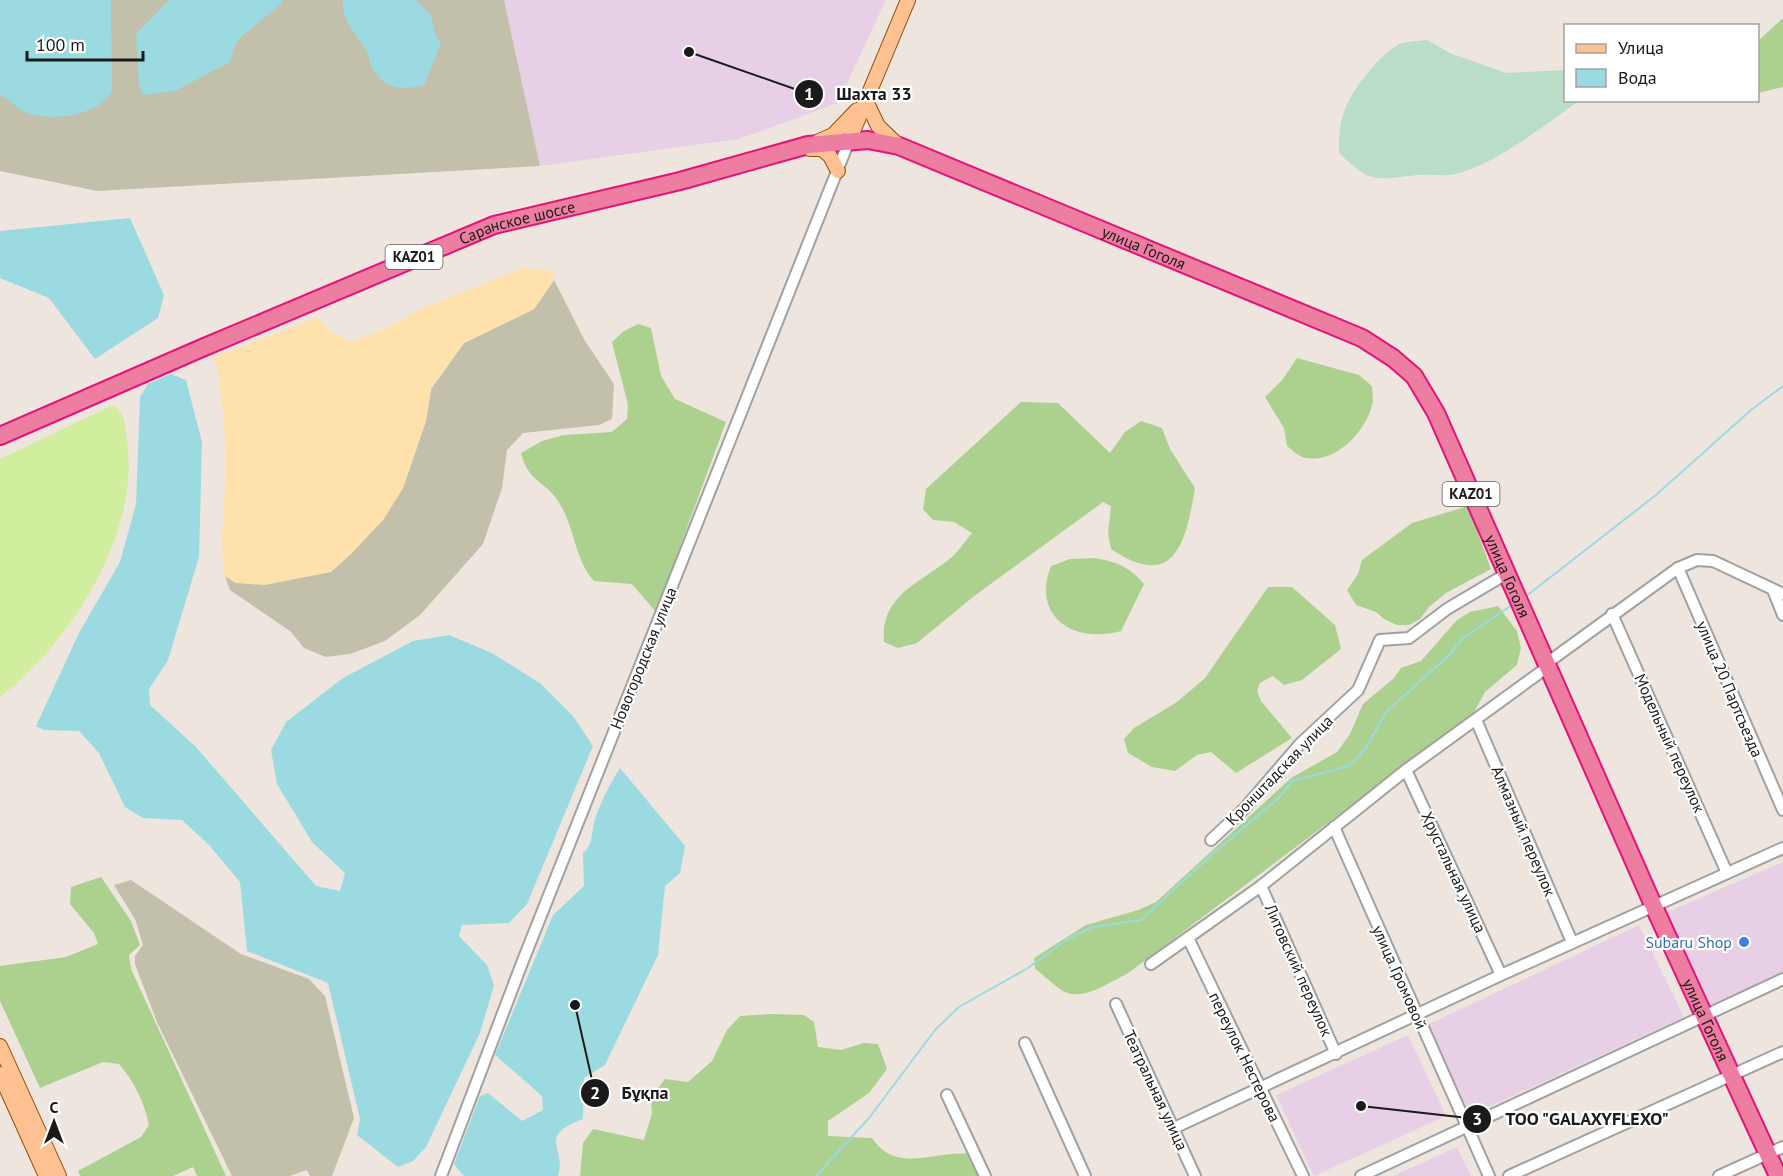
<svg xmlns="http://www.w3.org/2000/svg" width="1783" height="1176" viewBox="0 0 1783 1176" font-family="'PT Sans',sans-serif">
  <rect width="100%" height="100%" fill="#eee6de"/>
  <g fill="#e7d0e6">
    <path d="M504 0H886L838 103 739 139 540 166Z"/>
    <path d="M1783 862V975L1708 1006 1663 914Z"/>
    <path d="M1639 925 1684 1017 1469 1116 1429 1024Z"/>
    <path d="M1408 1035 1446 1116 1314 1176 1276 1095Z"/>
    <path d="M1457 1147 1471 1176H1393Z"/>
  </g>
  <g fill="#c2bfaa">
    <path d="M0 0H504L540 166 97 191 0 171Z"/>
    <path d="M554 280 585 341 614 384 612 419 599 425 523 433 507 450 502 488 483 544 420 615 385 641 350 654 326 657 304 648 290 631 230 590 225 576 236 583 383 520 403 488 426 421 431 389 464 343 534 309Z"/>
    <path d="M131 880 241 954 309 979 325 996 354 1118 332 1176H310L307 1170 290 1176H232L157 1022 135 964V956L143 945 135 919 114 885Z"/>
  </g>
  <path fill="#d1ee9e" d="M113 405C126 412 125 428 127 441 141 533 70 644 0 697V459Z"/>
  <g fill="#acd18f">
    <path d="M1783 18V87L1758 93V41Z"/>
    <path d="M638 324 651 328 661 376 675 399 726 422 656 612 632 584 594 581C574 559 575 526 558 501 544 480 528 482 521 453L542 441 564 435 612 432 627 419 628 405 612 342 624 331Z"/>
    <path d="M1297 358 1359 375 1372 386C1372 392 1374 399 1372 405 1365 433 1334 466 1302 457 1297 455 1291 449 1287 446L1284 428 1265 397 1283 379Z"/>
    <path d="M1021 402 1058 403 1110 453 1125 432 1141 421 1162 428 1170 449 1195 488C1186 542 1175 592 1111 549L1108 534 1111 506 1103 502 973 597 917 643 898 648 884 642C880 593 924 582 954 555 960 549 966 540 972 533L954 522 933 520 923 509 926 489Z"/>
    <path d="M1468 506 1491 569 1446 593 1429 607 1420 619 1409 625H1397L1384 619 1376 612 1356 605 1347 590 1358 574 1362 560 1412 523Z"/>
    <path d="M1093 558C1115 561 1130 567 1144 584L1121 631C1075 644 1031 618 1051 566L1070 559Z"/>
    <path d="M1268 587H1292L1335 625 1341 649 1302 680 1284 685 1273 676 1260 683 1257 691 1261 701 1292 738 1236 773 1211 752 1197 755 1175 771 1152 767 1128 753 1124 739 1134 728 1177 702 1205 678Z"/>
    <path d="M1498 606 1517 631 1521 648 1517 665 1485 692 1473 714 1127 974C1109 982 1084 1001 1065 992 1059 990 1043 974 1035 969L1034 958 1086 925 1138 910 1156 902 1291 778 1337 752 1350 734 1363 704 1394 678 1401 668 1421 661 1457 620 1470 612Z"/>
    <path d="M101 877 131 921 140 945 129 955 131 969 226 1176H197L193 1167 173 1176H80L78 1171 141 1137 149 1125C144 1102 135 1083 119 1064L103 1062 40 1088 0 1001V966L66 957 98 944 94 933 70 904 71 887Z"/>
    <path d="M771 1014 804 1015 814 1022 818 1047 841 1050 864 1043 878 1044 887 1069 869 1093 828 1121V1136L872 1138C897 1175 935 1150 969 1154L980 1176H580L583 1143 593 1129 644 1140 652 1113 651 1098 665 1079 688 1082 712 1061 727 1030 740 1016Z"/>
  </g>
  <path fill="#baddc8" d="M1427 40 1452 54 1507 73 1565 70 1566 100 1579 101C1547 123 1488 171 1449 175 1438 176 1427 174 1417 175 1374 180 1372 184 1339 153 1339 140 1339 125 1344 112 1350 92 1381 52 1400 44 1408 41 1419 41 1427 40Z"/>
  <path fill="#ffe2ab" d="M524 268 553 271 554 280 534 309 464 343 431 389 426 421 403 488 383 520 351 554 331 572 265 585 236 583 225 576C218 540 226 502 226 464 226 429 221 392 215 357L317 317 332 332 351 342 387 328 425 307Z"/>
  <g fill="#9adae0">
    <path d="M0 0H111L112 91C99 117 47 123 23 111 13 107 11 97 0 96Z"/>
    <path d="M169 0H282L280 5 240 38 234 47 230 62 175 91 143 95 139 84 136 34Z"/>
    <path d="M343 0H416L431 15 435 33 441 44 424 85C403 91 383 89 372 68 369 62 369 55 366 50 356 33 341 21 343 0Z"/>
    <path d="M130 218 164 295 158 318 95 359 49 298 0 278V231Z"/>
    <path d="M171 374 186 380 202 442 199 557 168 660 149 689 150 705 196 747 316 886 340 891 345 873 312 842 277 784 271 750 286 722 343 678 413 641 449 635 492 653 541 684 573 716 593 746 527 904 509 923 462 925 459 936 487 965 494 985 480 1033 426 1147 413 1161 398 1167 357 1135 360 1119 328 983 247 951 240 882 209 845 182 820 143 818 125 807 99 753 79 731 44 730 36 726 79 633 120 562 136 504 140 397 148 384Z"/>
    <path d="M620 768 685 846 680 873 665 886 658 955 605 1065 584 1078 583 1119C536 1136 567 1148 558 1176H464L454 1164 480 1096 488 1093 522 1121 543 1110 542 1096 495 1055 553 915 584 886 583 853C594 844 591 832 595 819 601 801 610 784 620 768Z"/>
  </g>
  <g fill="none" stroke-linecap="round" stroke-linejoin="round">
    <g stroke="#9adae0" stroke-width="2">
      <path d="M1525 597 1656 495 1751 410 1783 386"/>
      <path d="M816 1176 869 1118 935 1030 959 1007 1028 968 1066 940 1092 927 1141 920 1211 855 1279 798 1292 781 1349 766 1366 748 1386 712 1448 656 1462 639 1512 605"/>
    </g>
    <g stroke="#a1a1a1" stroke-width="14">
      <g id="minor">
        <path d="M1678 568 1783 810"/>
        <path d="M1773 590 1783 615"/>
        <path d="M1612 614 1727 873"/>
        <path d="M1547 663 1678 568 1697 560 1713 561 1783 594"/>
        <path d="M1476 720 1572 942"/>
        <path d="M1406 770 1501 975"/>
        <path d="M1334 827 1489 1176"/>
        <path d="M1211 840 1244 809 1300 744 1358 690 1380 640 1409 638 1447 609 1506 574"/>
        <path d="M1261 886 1336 1054"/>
        <path d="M1188 938 1303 1176"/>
        <path d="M1151 964 1261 886 1406 770 1549 666"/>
        <path d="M1116 1004 1195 1176"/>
        <path d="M1025 1043 1085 1176"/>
        <path d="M947 1095 985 1176"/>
        <path d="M1174 1128 1501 975 1783 848"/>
        <path d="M441 1176 522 963 849 141"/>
        <path d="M1361 1176 1783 979"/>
        <path d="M1509 1176 1783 1052"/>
        <path d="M1719 1176 1783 1147"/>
      </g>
    </g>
    <g stroke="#914d00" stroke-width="16">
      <g id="major">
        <path d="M865 99 878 126 899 146"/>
        <path d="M819 141 833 135 857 110"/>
        <path d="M849 141 908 0"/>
        <path d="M810 149H822L830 156 838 171"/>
        <path d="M0 1046 59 1176"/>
        <path d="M0 1074 46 1176"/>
      </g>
    </g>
    <g stroke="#e41378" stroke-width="20">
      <g id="highway">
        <path id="s1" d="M0 436 202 348 494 225 680 181 808 145 868 140 899 146 1362 338 1393 358 1414 376 1436 413 1654 907 1778 1176"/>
      </g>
    </g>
    <use href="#minor" stroke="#fff" stroke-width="10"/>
    <use href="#major" stroke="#ffc192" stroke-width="14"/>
    <use href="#highway" stroke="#ee7da2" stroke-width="16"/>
  </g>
  <circle fill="#3f7fe0" stroke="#fff" stroke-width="2" cx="1744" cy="942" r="6"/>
  <g text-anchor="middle" stroke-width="4.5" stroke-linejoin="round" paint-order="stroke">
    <g fill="#fff" stroke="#5f5f5f" stroke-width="1.5">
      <rect x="385.5" y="245" width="57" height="24" rx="4.5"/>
      <rect x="1442.5" y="482" width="57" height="24" rx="4.5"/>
    </g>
    <g font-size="15" font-weight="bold" fill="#1a1a1a">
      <text x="414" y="262">KAZ01</text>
      <text x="1471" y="499">KАZ01</text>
    </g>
    <g font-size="16" fill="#1a1a1a" stroke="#fff">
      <text dy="6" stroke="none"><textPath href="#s1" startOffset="560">Саранское шоссе</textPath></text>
      <text dy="6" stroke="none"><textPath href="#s1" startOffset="1218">улица Гоголя</textPath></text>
      <text dy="6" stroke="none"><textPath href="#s1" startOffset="1740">улица Гоголя</textPath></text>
      <text transform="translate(643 658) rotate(-68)" y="6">Новогородская улица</text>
      <text transform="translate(1730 689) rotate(67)" y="6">улица 20 Партсъезда</text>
      <text transform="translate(1670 743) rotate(66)" y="6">Модельный переулок</text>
      <text transform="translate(1279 770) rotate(-46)" y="6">Кронштадская улица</text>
      <text transform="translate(1524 831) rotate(67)" y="6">Алмазный переулок</text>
      <text transform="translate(1454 872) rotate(65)" y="6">Хрустальная улица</text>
      <text transform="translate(1299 970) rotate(66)" y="6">Литовский переулок</text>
      <text transform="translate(1400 977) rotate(66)" y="6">улица Громовой</text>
      <text dy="6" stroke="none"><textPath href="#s1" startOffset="2226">улица Гоголя</textPath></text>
      <text transform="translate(1245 1057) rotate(64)" y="6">переулок Нестерова</text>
      <text transform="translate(1156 1090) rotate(65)" y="6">Театральная улица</text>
    </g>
    <g font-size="16" fill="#366cbe" stroke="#fff" text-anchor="end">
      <text x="1732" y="948">Subaru Shop</text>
    </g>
  </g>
  <path fill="none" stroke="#1a1a1a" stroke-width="2" d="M689 52L809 94M575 1005L595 1093M1361 1106L1477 1119"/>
  <g fill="#1a1a1a" stroke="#fff" stroke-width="2">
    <circle cx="689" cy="52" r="6"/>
    <circle cx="575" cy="1005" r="6"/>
    <circle cx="1361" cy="1106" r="6"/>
    <circle cx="809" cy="94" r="15"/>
    <circle cx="595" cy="1093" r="15"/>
    <circle cx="1477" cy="1119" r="15"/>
  </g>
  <g font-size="18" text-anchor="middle" font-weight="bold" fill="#fff">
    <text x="809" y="100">1</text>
    <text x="595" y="1099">2</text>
    <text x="1477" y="1125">3</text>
  </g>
  <g font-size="18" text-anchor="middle" font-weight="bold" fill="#1a1a1a" stroke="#fff" stroke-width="4.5" stroke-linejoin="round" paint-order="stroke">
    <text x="874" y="100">Шахта 33</text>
    <text x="645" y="1099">Бұқпа</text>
    <text x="1587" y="1125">ТОО "GALAXYFLEXO"</text>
  </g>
  <rect x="1564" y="24" width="195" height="78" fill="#ffffff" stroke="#a3a3a3" stroke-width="1.5"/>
  <rect x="1576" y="44" width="30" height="9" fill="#ffc192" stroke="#a3a3a3" stroke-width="1.5"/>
  <text x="1618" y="54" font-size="18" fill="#1a1a1a">Улица</text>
  <rect x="1576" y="69" width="30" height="18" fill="#9adae0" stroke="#a3a3a3" stroke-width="1.5"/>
  <text x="1618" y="84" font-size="18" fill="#1a1a1a">Вода</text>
  <g transform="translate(54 1122)" stroke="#ffffff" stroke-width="4.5" paint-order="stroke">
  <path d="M0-4.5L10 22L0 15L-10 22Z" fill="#1a1a1a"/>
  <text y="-9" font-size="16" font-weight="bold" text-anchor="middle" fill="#1a1a1a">С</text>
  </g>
  <path d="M27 51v9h116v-9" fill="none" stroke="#1a1a1a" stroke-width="3"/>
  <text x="36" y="51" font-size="18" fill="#1a1a1a" stroke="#ffffff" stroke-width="4.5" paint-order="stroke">100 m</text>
</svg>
